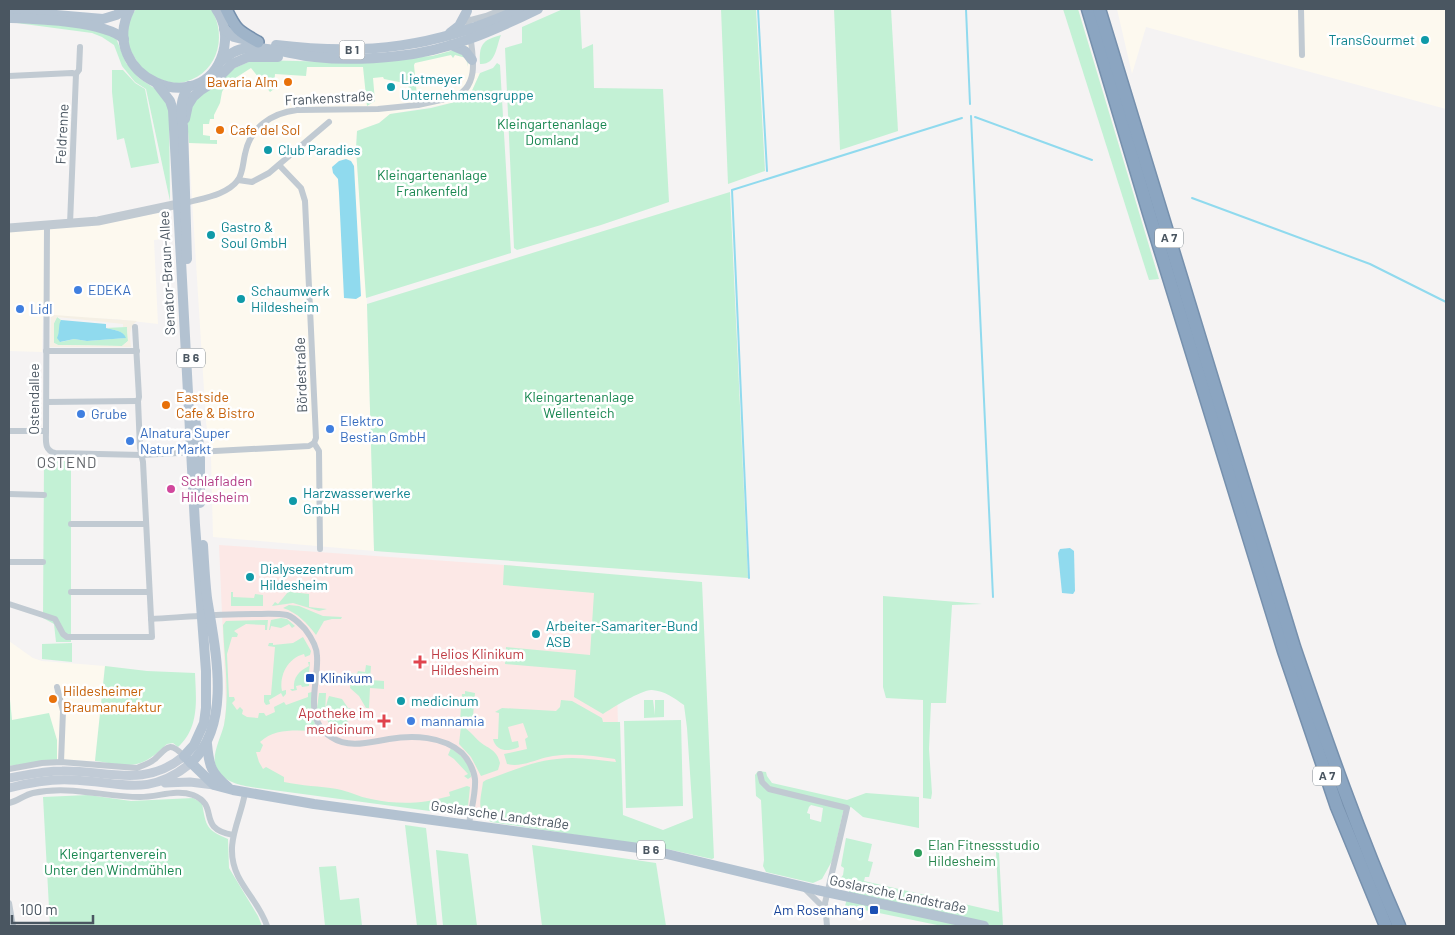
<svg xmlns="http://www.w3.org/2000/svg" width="1455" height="935" viewBox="0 0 1455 935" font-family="Barlow,sans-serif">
  <rect width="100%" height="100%" fill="#f5f3f3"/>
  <g fill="#fdf9ef">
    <path d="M1117 9H1446V109L1146 27 1132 74Z"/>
    <path d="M471 44 473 73H480L470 95 459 101 451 103 390 114 379 123 357 131 356 149 367 304 374 551 213 537 211 457 206 422 187 119 232 67 425 56Z"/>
    <path d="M169 211 171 238 154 240 158 324 115 319 43 317 42 352 9 351V231L114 221Z"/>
    <path d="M9 641 33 658 42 661 105 666 95 761 57 760 12 720 9 690Z"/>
  </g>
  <path fill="#fce8e6" d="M219 545 504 565 614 575 621 838 232 782 215 760 224 726 226 706Z"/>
  <g fill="#c3f1d5" fill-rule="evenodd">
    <path d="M136 9H211C229 38 216 78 179 83 169 84 155 77 145 74L127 45 129 20Z"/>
    <path d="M563 9H580L582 49 593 44 594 88 663 89 669 202 601 225 517 250 514 248 505 48 522 43V27Z"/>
    <path d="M721 9H756L765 171 728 184Z"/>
    <path d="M834 9H891L898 131 840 150Z"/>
    <path d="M1063 9H1078L1159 279 1149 280Z"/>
    <path d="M9 22 90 27 116 38 126 63 139 78 157 90 166 101 169 112 170 201 146 89 135 82 122 66 114 45 102 37 92 33Z"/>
    <path d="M501 35C496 47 496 65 480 64 479 45 482 40 501 35Z"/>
    <path d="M454 50 467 58 468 67 466 58 455 55 453 58 451 55 415 63 414 65 417 96 408 89 409 84 384 79 383 77 373 78 375 101 367 106 363 67H307L306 76 275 74 274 89 270 92 251 68 226 84 222 92 220 103 214 115V119H210L209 124H203V135L210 136V140H217V144L189 143 187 119 194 102 228 71 253 60 339 62 432 56Z"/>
    <path d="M497 63 500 65 511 253 366 298 356 149 357 131 379 123 390 114 431 108 459 101 470 95 480 73 493 68Z"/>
    <path d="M112 70H123L135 83 145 89 159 163 131 168 124 138 117 140 112 92Z"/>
    <path d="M730 192 748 578 374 551 367 304Z"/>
    <path d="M57 317 61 320 58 337 61 342 74 339 87 341 125 338C123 330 113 330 106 328L126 327H127L128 341 122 346 58 345 54 343V323Z"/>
    <path d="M44 461H71V642H56L54 624 43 618Z"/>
    <path d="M504 565 702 582 714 858 712 859 667 849 491 822C475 811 481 799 483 782L486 780C509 772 533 761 557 759 577 756 596 760 616 762L615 759C595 756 573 753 553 756 538 758 522 768 507 764L504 754 527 749 525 739 528 737 523 723 508 727 512 742 518 741 519 747C509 752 496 752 493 739H498L499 713 495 712 502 708 556 711 560 707 561 700 572 701 602 718 603 722H620L623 815 663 830 693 818 687 728 684 705C674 698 665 691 652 690 643 689 612 708 603 714L574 697 576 670 505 664 506 647 590 655 594 593 503 585Z"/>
    <path d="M287 587 292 588 291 592 309 594V607L327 609 319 611 293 603 272 606 275 602 278 604 288 592 286 589Z"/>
    <path d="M231 592H233V597L254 598 255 594 263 595V606H231Z"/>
    <path d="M883 596 982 604 952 605 946 703H931L929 749 932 793 931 799 923 798V700L886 698 883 687Z"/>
    <path d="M289 605 299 606 323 616 342 617 341 619H332L324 621 316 635C307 623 298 613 283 608Z"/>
    <path d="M281 618 287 619 295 626 292 628 289 624 281 628 271 626 270 630H269L271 620Z"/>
    <path d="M268 620 267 630H265V625L246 624 234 631 238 634 237 637H232L227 654 229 697H234L235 700 232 703 237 710 240 707 243 710 242 714 247 717 258 718 259 713H264L266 716 275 712 274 707 284 702 286 705 308 697V693L312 692 311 716 319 731C298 731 276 727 260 742L263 745 260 752H256L259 762 263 769 266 767 284 777V782C302 786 320 786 337 789 349 791 359 797 371 799 400 805 421 804 450 796L449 792 467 786 470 787 467 816 251 787C238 785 222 781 216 767 211 755 221 737 224 725 230 693 224 657 223 625L226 621Z"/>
    <path d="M303 637 311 651 310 655 305 657 304 654C288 658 279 675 282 691L286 690V694L283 697 281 693 269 700 270 704 266 705 264 702V695H271L275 647 268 646 269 643H273V645L293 643Z"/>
    <path d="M72 643V662L42 659V644Z"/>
    <path d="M308 662H310L309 673H308V676L309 677V686L302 687 301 685 296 686 297 690 292 691 290 689H294C293 677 299 671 309 666Z"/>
    <path d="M366 665 371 666 370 680 384 681V689L370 688 369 708H366L359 696 350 688 352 673 357 674 358 671 365 672Z"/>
    <path d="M105 666 147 671 195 673C196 699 200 727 178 747L173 743 167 744C139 771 132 766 95 761Z"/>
    <path d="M9 690 12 720 49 713 57 740V760L9 766Z"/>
    <path d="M465 691 475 693 472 728 460 721 462 694H465Z"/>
    <path d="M319 693H326L325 716 319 720 317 708Z"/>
    <path d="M329 696 342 699 348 708 352 709 348 710 347 734H351V736C328 732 321 717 329 696Z"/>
    <path d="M644 700H653L655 715V700H664V717L644 718Z"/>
    <path d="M681 720 683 806 626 808 624 721Z"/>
    <path d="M461 726C470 730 473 736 480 742 489 749 497 750 500 763L498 770 481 776 471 757 459 744Z"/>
    <path d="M451 748C461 755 471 764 471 777L468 779 464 776 468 774 454 759 448 755Z"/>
    <path d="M758 771 766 772 767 776 772 783 847 800 866 793 919 797V828L863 817 851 807 843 812 832 861 822 879 813 883 766 872 763 866 764 860 761 800 756 796 755 775ZM811 805 823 808 821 822 810 819V814L807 813 809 807Z"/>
    <path d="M88 795 131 801 193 798 202 803C206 826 206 830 228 839L229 868 258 916 262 926H50L43 797Z"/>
    <path d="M405 825 426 828 437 926H417Z"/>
    <path d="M846 838 872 844 868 861 873 862 869 877H865L864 881 999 912 996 851 999 853 1003 926H942L845 906 850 887 840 884V879L843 875 844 868 841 866Z"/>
    <path d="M532 845 656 863 666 926H542Z"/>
    <path d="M436 850 468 854 477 926H443Z"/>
    <path d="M336 866 340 900 359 898 362 926H325L319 867Z"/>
  </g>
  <path fill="#f5f0e5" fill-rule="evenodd" d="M54 315 137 321C128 327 130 337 131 347H50L51 317ZM57 317 123 324V327H127L128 341 122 346 58 345 54 343V323Z"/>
  <g fill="#90daee">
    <path d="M346 159 351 161 354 166 361 296 356 299 344 298 339 193 338 179 333 173 332 167 339 161Z"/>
    <path d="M61 320 106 324V328C113 330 123 330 126 338L87 341 74 339 60 342 57 338C60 332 58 325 61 320Z"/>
    <path d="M1070 548 1074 551 1075 591 1073 594 1062 593 1058 553 1060 549Z"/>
  </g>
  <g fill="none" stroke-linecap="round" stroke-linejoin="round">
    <g stroke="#90daee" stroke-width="2">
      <path d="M758 9 767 171"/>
      <path d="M966 9 970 104"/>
      <path d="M971 116 993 597"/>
      <path d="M975 117 1092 160"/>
      <path d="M1192 198 1370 264 1446 302"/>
      <path d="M749 578 732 190 962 118"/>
    </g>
    <g stroke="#7690ad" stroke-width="14">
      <path id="trunk" d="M226 9C236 30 238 31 258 42"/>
    </g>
    <g stroke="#7690ad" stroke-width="15">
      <g id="motorway">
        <path d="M1088 9 1149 213 1284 651 1337 807 1386 926"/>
        <path d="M1099 9 1294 647C1326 741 1359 835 1399 926"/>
      </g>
    </g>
    <g stroke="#c1cad2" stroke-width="6">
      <path d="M1301 9 1302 55"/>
      <path d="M467 21 486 16 503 9"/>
      <path d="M9 76 72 73 76 74"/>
      <path d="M238 180 252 182 269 173 329 122"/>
      <path d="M186 203C203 198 227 195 238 180 243 173 243 162 245 154 250 128 271 113 297 110L378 109 418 105 450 98C487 89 469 41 467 14"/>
      <path d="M70 224 76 74 79 70 80 47"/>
      <path d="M47 225 46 431C46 441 44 450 55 453L142 455 309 446 314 443 316 438 305 201 301 188 279 165"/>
      <path d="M46 351H137"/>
      <path d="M47 402 138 401"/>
      <path d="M9 431H46"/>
      <path d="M314 443 319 451 320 549"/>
      <path d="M9 494 44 495"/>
      <path d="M71 524H146"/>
      <path d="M9 562H43"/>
      <path d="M71 592H149"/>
      <path d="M9 604 55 619 63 634 67 637H152L143 462 140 448 138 401 139 397 135 327"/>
      <path d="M151 619C185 617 219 614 253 614 264 614 277 613 287 615 294 617 300 624 305 629 311 637 317 646 317 656 319 683 302 719 331 737 349 749 370 742 389 739 413 735 443 736 462 753 468 759 474 770 475 779 476 793 471 810 469 824"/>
      <path d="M57 687 63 711 61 762"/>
      <path d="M9 769 42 763 61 762 137 768C144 765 150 763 155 759 168 747 169 741 184 756"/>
      <path d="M760 774 762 782 769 789 847 808 825 903 827 926"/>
      <path d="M245 793C240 822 223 845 238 876 247 894 261 907 267 926"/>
      <path d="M9 803C18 801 24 795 33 793 70 785 104 797 140 797 158 797 176 789 193 795 221 806 195 828 233 835"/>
      <path d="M805 889 825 909"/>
      <path d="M9 903 13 926"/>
    </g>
    <path stroke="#c1cad2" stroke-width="9" d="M9 228 98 221 183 203"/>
    <g stroke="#c1cbd6" stroke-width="9">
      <path d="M9 778C26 775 44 771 62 771 106 770 145 789 184 756"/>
      <path d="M165 783 190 782 214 785"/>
      <path d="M9 788C29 783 49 779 70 780 121 781 147 799 191 763"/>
    </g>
    <g stroke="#b3c2d1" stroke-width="10">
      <path d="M130 9C96 76 202 123 223 53 227 38 225 22 216 9"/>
      <path d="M9 11 103 19 116 15 127 9"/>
      <path d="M9 18C37 19 104 21 124 39"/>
      <path d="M224 29 234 37 254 42"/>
      <path d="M450 33 459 26 467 11"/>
      <path d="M276 45C367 56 437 47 520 9"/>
      <path d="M451 45 465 51 472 60"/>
      <path d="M220 62C228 55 236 49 247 48 267 46 294 55 315 57 342 60 371 59 398 56 448 51 493 31 538 9"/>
      <path d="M157 84 170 101 173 110 195 525 206 671V708L204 723 194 745 184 756 214 785 233 790 314 804 646 849 817 890 984 926"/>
      <path d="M185 119 188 105 193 97 201 90 215 81 232 64 248 57H278"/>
      <path d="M187 259 183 126C180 111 180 99 189 86"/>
      <path d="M195 418 200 452V503"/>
      <path d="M207 744C209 766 211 773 228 787"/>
      <path d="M191 763C233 723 215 649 207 598 205 581 204 563 203 545"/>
    </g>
    <use href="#trunk" stroke="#9fb4c9" stroke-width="11"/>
    <use href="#motorway" stroke="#8ba5c1" stroke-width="12"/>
  </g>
  <g fill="#0f9aa8" stroke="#fff" stroke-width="2">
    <circle cx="1425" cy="40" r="5"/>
    <circle cx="391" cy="87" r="5"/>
    <circle cx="268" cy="150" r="5"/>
    <circle cx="211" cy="235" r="5"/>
    <circle cx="241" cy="299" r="5"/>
    <circle cx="293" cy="501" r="5"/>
    <circle cx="250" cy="577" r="5"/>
    <circle cx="536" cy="634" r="5"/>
    <circle cx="401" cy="701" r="5"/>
  </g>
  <g fill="#e8710a" stroke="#fff" stroke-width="2">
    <circle cx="288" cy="82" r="5"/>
    <circle cx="220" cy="130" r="5"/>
    <circle cx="166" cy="405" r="5"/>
    <circle cx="53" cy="699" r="5"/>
  </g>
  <g fill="#3f7fe0" stroke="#fff" stroke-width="2">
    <circle cx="78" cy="290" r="5"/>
    <circle cx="20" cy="309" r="5"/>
    <circle cx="81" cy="414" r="5"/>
    <circle cx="330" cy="429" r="5"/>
    <circle cx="130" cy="441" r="5"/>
    <circle cx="411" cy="721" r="5"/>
  </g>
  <circle fill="#d1479c" stroke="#fff" stroke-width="2" cx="171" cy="489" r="5"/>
  <g fill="#e0444e" stroke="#fff" stroke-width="2">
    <path d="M417.5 654.5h5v5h5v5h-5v5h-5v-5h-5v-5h5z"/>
    <path d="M381.5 713.5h5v5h5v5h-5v5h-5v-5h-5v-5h5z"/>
  </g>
  <g fill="#1a4fb4" stroke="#fff" stroke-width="2">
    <rect x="305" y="673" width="10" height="10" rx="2.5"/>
    <rect x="869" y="905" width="10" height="10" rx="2.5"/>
  </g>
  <circle fill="#2e9e5b" stroke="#fff" stroke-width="2" cx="918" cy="853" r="5"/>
  <g text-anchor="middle" stroke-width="5" stroke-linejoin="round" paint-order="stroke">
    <g fill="#fff" stroke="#808990" stroke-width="1">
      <rect x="339.5" y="40.5" width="25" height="19" rx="4"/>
      <rect x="1155" y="228.5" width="28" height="19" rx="4"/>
      <rect x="177" y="348.5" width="28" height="19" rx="4"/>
      <rect x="1313" y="766.5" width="28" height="19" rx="4"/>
      <rect x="637" y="840.5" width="28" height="19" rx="4"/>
    </g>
    <g font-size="12" font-weight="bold" fill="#4a5661">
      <text x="352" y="54">B 1</text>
      <text x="1169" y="242">A 7</text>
      <text x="191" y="362">B 6</text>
      <text x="1327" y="780">A 7</text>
      <text x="651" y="854">B 6</text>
    </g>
    <g font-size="14" fill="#0d838f" stroke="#fff" text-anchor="start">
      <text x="1415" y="45" text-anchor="end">TransGourmet</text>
      <text x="401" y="84">Lietmeyer<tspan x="401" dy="16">Unternehmensgruppe</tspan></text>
      <text x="278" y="155">Club Paradies</text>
      <text x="221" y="232">Gastro &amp;<tspan x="221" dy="16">Soul GmbH</tspan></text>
      <text x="251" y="296">Schaumwerk<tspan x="251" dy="16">Hildesheim</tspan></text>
      <text x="303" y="498">Harzwasserwerke<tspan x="303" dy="16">GmbH</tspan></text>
      <text x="260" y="574">Dialysezentrum<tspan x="260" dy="16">Hildesheim</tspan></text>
      <text x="546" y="631">Arbeiter-Samariter-Bund<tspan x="546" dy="16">ASB</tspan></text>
      <text x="411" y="706">medicinum</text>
    </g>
    <g font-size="14" fill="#c56008" stroke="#fff" text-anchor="start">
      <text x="278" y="87" text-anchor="end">Bavaria Alm</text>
      <text x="230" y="135">Cafe del Sol</text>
      <text x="176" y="402">Eastside<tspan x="176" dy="16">Cafe &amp; Bistro</tspan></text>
      <text x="63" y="696">Hildesheimer<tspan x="63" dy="16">Braumanufaktur</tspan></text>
    </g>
    <g font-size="14" fill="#4a5661" stroke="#fff">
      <text transform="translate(329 98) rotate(-3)" y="5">Frankenstraße</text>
      <text transform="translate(62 134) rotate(-87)" y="5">Feldrenne</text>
      <text transform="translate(167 273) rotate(-93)" y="5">Senator-Braun-Allee</text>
      <text transform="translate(301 375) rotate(-92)" y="5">Bördestraße</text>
      <text transform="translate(34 399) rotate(-90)" y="5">Ostendallee</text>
      <text transform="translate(500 815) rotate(8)" y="5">Goslarsche Landstraße</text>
      <text transform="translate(898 894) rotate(12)" y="5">Goslarsche Landstraße</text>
    </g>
    <g font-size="14" fill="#17864f" stroke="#fff">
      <text x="552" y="129">Kleingartenanlage<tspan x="552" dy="16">Domland</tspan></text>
      <text x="432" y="180">Kleingartenanlage<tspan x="432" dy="16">Frankenfeld</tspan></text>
      <text x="579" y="402">Kleingartenanlage<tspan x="579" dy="16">Wellenteich</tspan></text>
      <text x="113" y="859">Kleingartenverein<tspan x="113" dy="16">Unter den Windmühlen</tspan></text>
    </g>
    <g font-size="14" fill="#366cbe" stroke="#fff" text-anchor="start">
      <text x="88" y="295">EDEKA</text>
      <text x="30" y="314">Lidl</text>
      <text x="91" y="419">Grube</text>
      <text x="340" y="426">Elektro<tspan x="340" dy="16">Bestian GmbH</tspan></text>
      <text x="140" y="438">Alnatura Super<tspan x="140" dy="16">Natur Markt</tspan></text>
      <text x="421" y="726">mannamia</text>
    </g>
    <g font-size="14" fill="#b23c85" stroke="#fff" text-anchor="start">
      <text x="181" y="486">Schlafladen<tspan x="181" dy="16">Hildesheim</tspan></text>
    </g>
    <g font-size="14" fill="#be3a42" stroke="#fff" text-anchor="start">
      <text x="431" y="659">Helios Klinikum<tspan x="431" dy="16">Hildesheim</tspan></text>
      <text x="374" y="718" text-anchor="end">Apotheke im<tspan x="374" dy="16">medicinum</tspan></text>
    </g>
    <g font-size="14" fill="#164399" stroke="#fff" text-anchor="start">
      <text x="320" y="683">Klinikum</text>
      <text x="864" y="915" text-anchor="end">Am Rosenhang</text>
    </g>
    <g font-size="14" fill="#27864d" stroke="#fff" text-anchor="start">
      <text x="928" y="850">Elan Fitnessstudio<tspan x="928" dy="16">Hildesheim</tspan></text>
    </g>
    <g font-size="15" letter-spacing="1" fill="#5f6368" stroke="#fff">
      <text x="67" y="468">OSTEND</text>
    </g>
  </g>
  <rect width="1455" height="935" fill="none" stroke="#4a5661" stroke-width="20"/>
  <path d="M12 915v8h81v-8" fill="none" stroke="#4a5661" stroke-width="2.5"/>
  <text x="20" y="915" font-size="15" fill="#4a5661" stroke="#ffffff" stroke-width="4" paint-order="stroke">100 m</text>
</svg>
